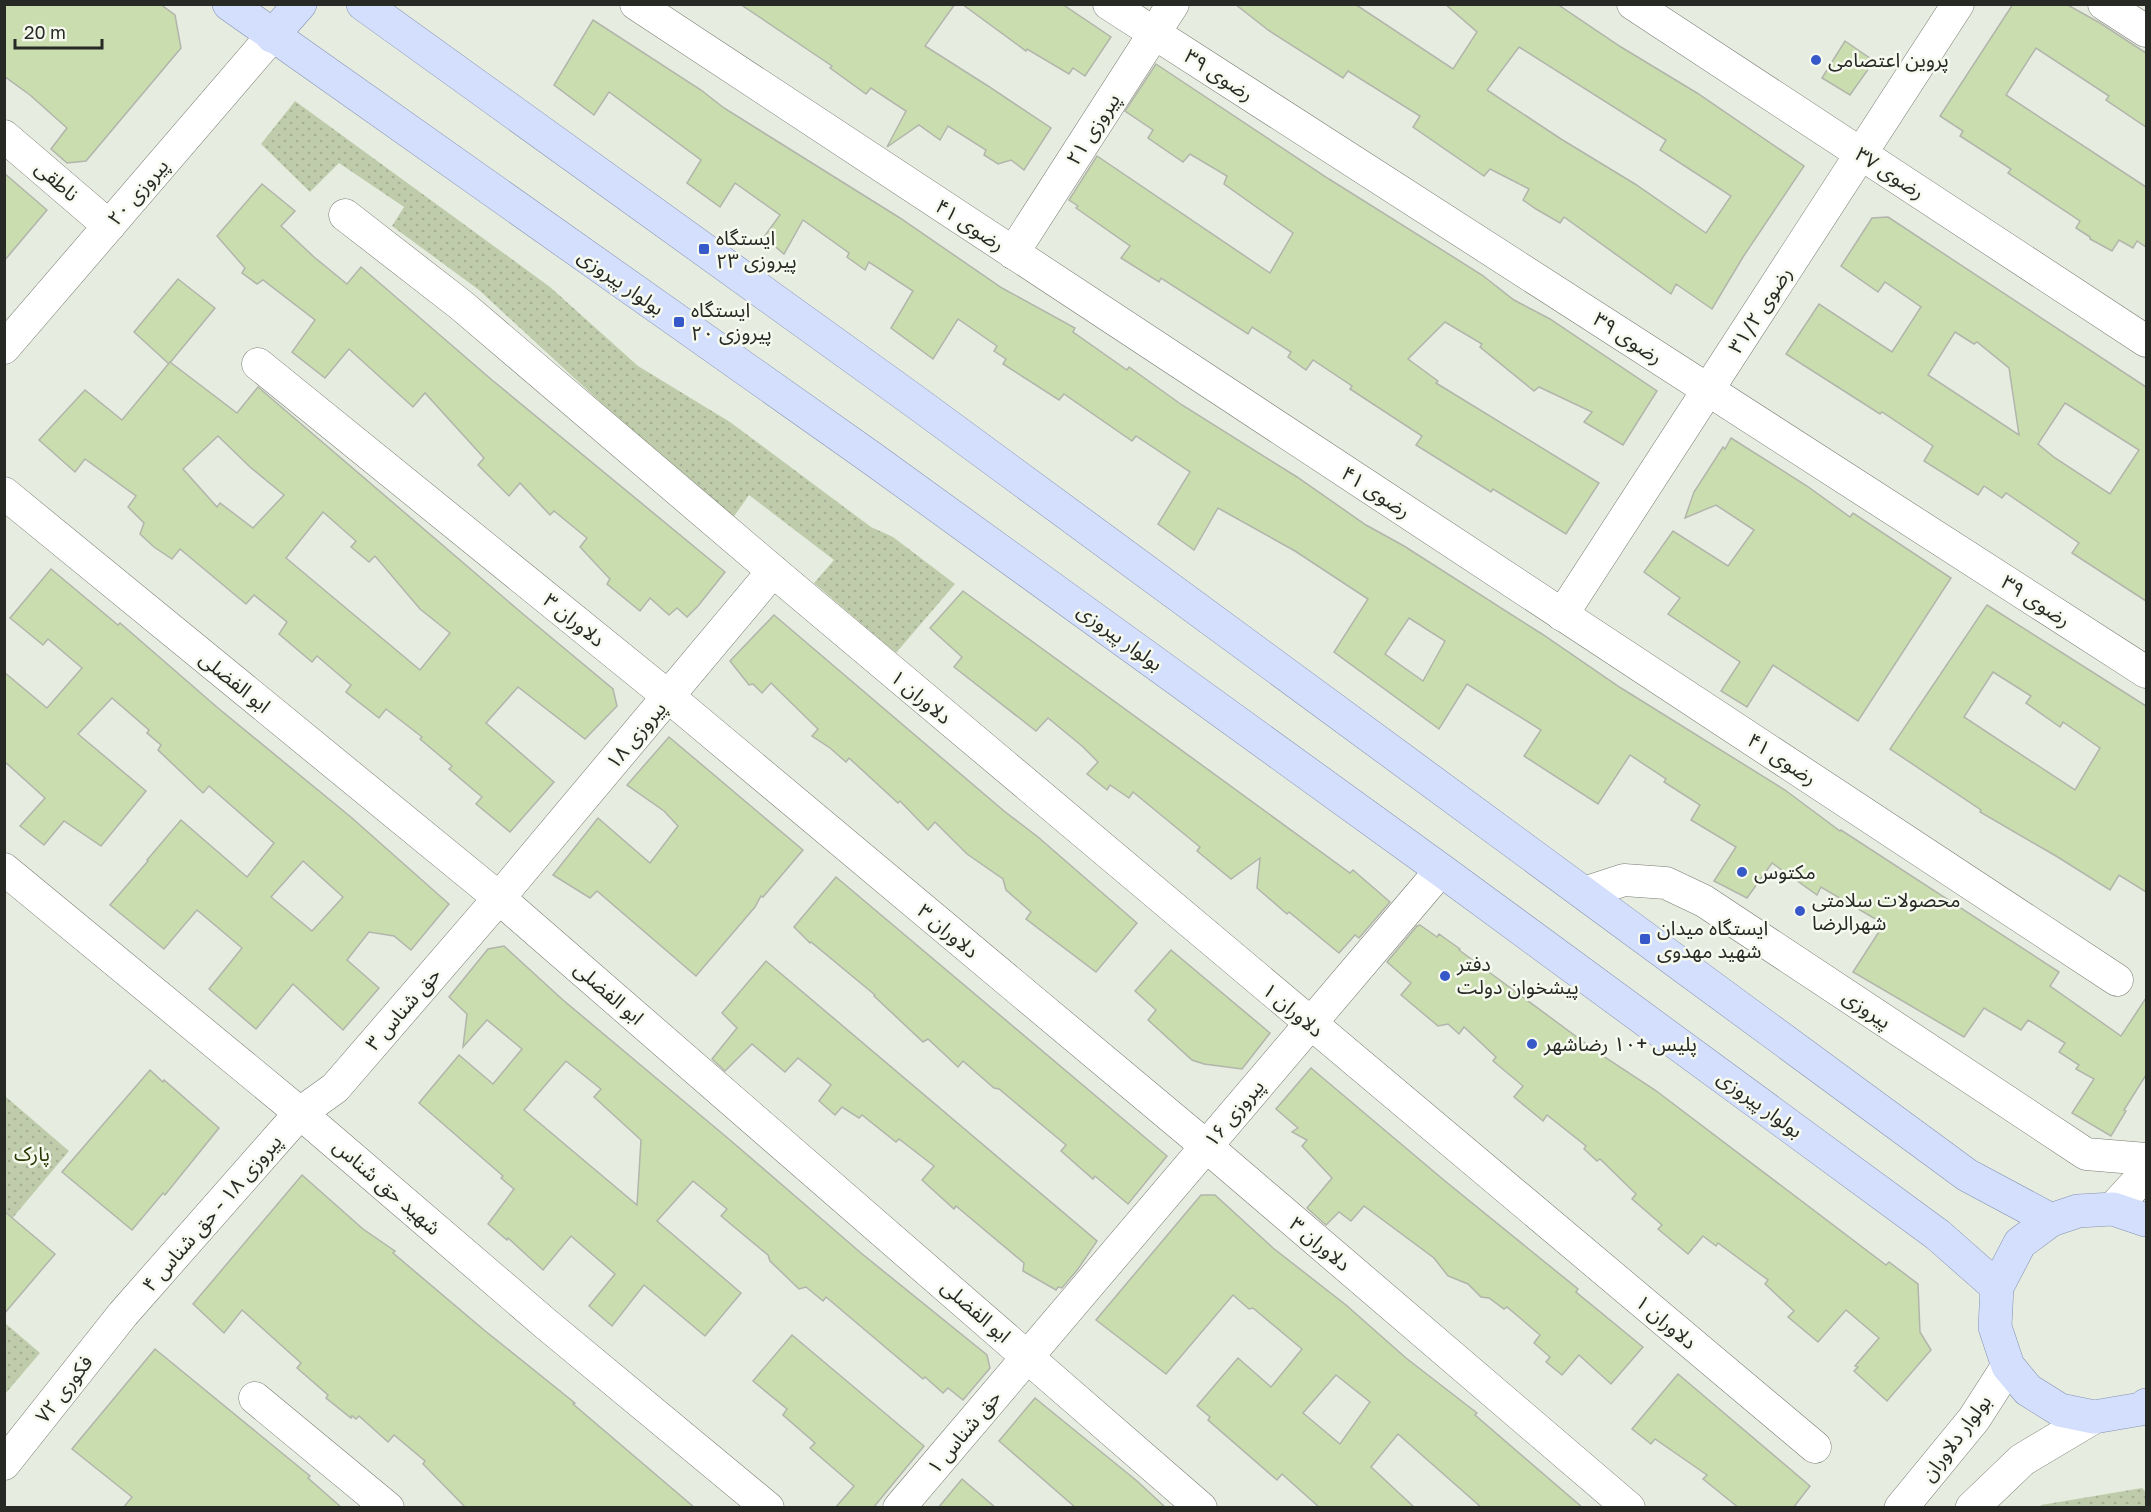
<svg xmlns="http://www.w3.org/2000/svg" width="2151" height="1512" viewBox="0 0 2151 1512" font-family="'Golos Text','Noto Sans Arabic',sans-serif">
  <defs>
    <pattern id="green-dots" width="8" height="8" patternUnits="userSpaceOnUse" patternTransform="scale(1.5)"><rect width="8" height="8" fill="#bfccab"/><path d="M2 2h.1M6 6h.1" fill="none" stroke="#a4af93" stroke-width="1.8" stroke-linecap="round"/></pattern>
  </defs>
  <rect width="100%" height="100%" fill="#e7ece1"/>
  <g fill="url(#green-dots)">
    <path d="M295 101 550 287 638 366 730 422 871 527 893 537 955 584 896 653 814 583 834 560 749 495 730 522 479 290 392 226 404 207 339 163 310 192 261 144Z"/>
    <path d="M5 1096 69 1151 5 1227Z"/>
    <path d="M5 1323 40 1353 5 1394Z"/>
    <path d="M2142 1488 2146 1492V1507H2040L2041 1505Z"/>
  </g>
  <g fill="#caddae" stroke="#b1b5ab" stroke-width="1.5" fill-rule="evenodd">
    <path d="M4 4H160L175 15 181 48 86 161 67 163 51 149 67 128 30 95 4 76Z"/>
    <path d="M740 4H955L925 46 988 86 1051 128 1024 170 1011 160 998 164 984 155 986 150 948 126 940 140 919 125 887 147 906 111 871 88 866 94 830 68 832 66Z"/>
    <path d="M962 4H1062L1111 37 1085 76 1073 68 1069 74 1027 49 1026 51Z"/>
    <path d="M1235 4H1355L1453 69 1477 32 1445 4H1557L1621 47 1697 93 1804 166 1743 257 1712 309 1676 284 1671 294 1564 217 1560 223 1536 209 1523 200 1529 189 1490 169 1484 176 1413 127 1420 116 1348 71 1343 78 1268 30ZM1519 47 1666 140 1660 150 1731 196 1706 233 1635 184 1561 139 1487 90Z"/>
    <path d="M2013 4H2066L2100 23 2146 53V127L2106 100 2109 96 2036 48 2006 95 2146 187V247L2137 241 2133 248 2119 240 2112 251 2090 239V237L2076 228 2080 221 2008 173 2011 169 1960 136 1963 131 1940 116Z"/>
    <path d="M593 20 701 90 724 108 900 218 1002 288 1075 328 1073 332 1127 370 1129 367 1182 405 1297 477 1366 525 1404 546 1542 634 1621 688 1785 790 1840 831 1841 830 2059 972 2050 986 2121 1036 2146 998V1075L2124 1110 2126 1111 2111 1136 2072 1113 2094 1079 2076 1069 2079 1065 2059 1052 2065 1043 2028 1020 2021 1030 1984 1008 1964 1037 1853 972 1884 924 1821 887 1817 895 1772 863 1747 898 1714 881 1736 847 1691 820 1700 805 1664 782 1666 779 1630 755 1598 804 1524 756 1541 730 1467 684 1439 729 1334 652 1368 599 1295 551 1218 508 1194 550 1158 524 1190 472 1136 436 1132 441 1064 394 1059 400 1003 364 1006 359 994 351 997 346 958 319 933 359 891 328 913 291 869 262 865 270 847 257 849 253 803 220 784 254 764 237 780 215 735 183 720 207 687 183 701 160 609 92 594 115 554 85ZM1409 618 1445 641 1423 681 1385 654Z"/>
    <path d="M1845 41 1874 61 1850 95 1822 78Z"/>
    <path d="M1156 64 1329 179 1482 275 1514 300 1550 319 1657 391 1623 445 1584 422 1592 412 1539 387 1534 391 1480 347 1482 344 1445 322 1408 359 1438 381 1436 383 1599 483 1566 534 1493 489 1491 492 1416 445 1422 436 1350 389 1352 386 1313 360 1306 370 1288 357 1291 352 1252 327 1248 334 1161 278 1159 282 1121 258 1130 246 1076 208 1078 206 1069 200 1097 156 1270 273 1293 233 1224 184 1227 176 1190 154 1183 162 1148 138 1153 130 1125 111Z"/>
    <path d="M4 173 47 210 4 261Z"/>
    <path d="M262 184 295 211 281 226 314 257 347 284 361 267 492 380 725 572 698 606 687 617 677 608 669 615 650 598 640 611 607 584 610 579 580 547 587 538 554 511 550 515 520 483 509 496 478 465 484 458 425 393 413 407 349 349 325 378 292 352 315 320 263 280 257 284 242 273 245 268 217 236Z"/>
    <path d="M1888 217 2146 387V601L2072 553 2079 543 2043 518 2006 493 2002 498 1984 486 1978 495 1924 461 1933 446 1882 412 1880 414 1786 354 1819 304 1892 352 1921 307 1885 282 1878 292 1841 266 1872 218ZM1955 332 1974 344 1977 342 2009 368 2019 435 1928 375ZM2065 403 2139 450 2110 494 2055 458 2038 444Z"/>
    <path d="M178 279 215 308 169 364 134 332Z"/>
    <path d="M170 362 237 413 258 387 523 614 613 689 617 706 585 739 518 687 486 723 554 782 510 832 476 804 482 797 449 769 452 766 420 739 422 737 386 709 379 718 346 692 351 685 317 656 312 662 279 634 287 622 254 595 246 604 180 549 172 559 154 547 140 534 144 523 128 507 136 496 85 459 75 472 39 440 85 390 122 420ZM218 436 250 467 284 495 253 528 220 503 217 507 183 469ZM323 512 356 541 351 547 369 562 375 556 420 609 450 633 420 670 286 558Z"/>
    <path d="M1731 438 1807 486 1850 517 1853 513 1951 578 1858 721 1773 665 1747 707 1721 691 1740 662 1668 614 1680 598 1644 572 1673 531 1728 566 1754 530 1716 505 1685 518 1694 492 1723 447 1725 449Z"/>
    <path d="M51 569 118 625 120 623 218 708 352 818 449 904 411 950 394 936 369 932 347 960 379 988 343 1030 293 984 256 1029 209 989 242 948 197 910 164 949 110 905 148 861 147 860 181 820 247 877 274 843 209 786 203 793 158 750 161 745 147 733 149 730 112 698 78 734 146 791 101 846 64 821 44 845 20 826 45 798 4 761V672L47 708 82 668 48 639 43 645 10 618ZM303 861 343 897 312 931 271 897Z"/>
    <path d="M963 591 1350 873 1353 870 1390 902 1359 938 1355 935 1339 953 1289 912 1287 914 1257 888 1260 858 1231 879 1197 851 1200 847 1133 792 1129 798 1110 785 1107 790 1087 774 1098 762 1082 746 1048 718 1036 731 954 667 962 657 930 628Z"/>
    <path d="M1987 605 2146 706V892L2119 875 2110 890 2056 856 1980 812 1981 810 1890 749ZM1993 672 2031 696 2026 703 2060 727 2063 722 2100 748 2075 790 1964 717Z"/>
    <path d="M774 615 1004 811 1038 837 1137 923 1096 972 1026 919 1031 912 1006 890 1003 879 967 854 935 822 928 830 900 801 898 803 849 758 846 762 830 748 812 736 818 729 771 683 762 693 753 684 749 685 730 661Z"/>
    <path d="M669 737 803 850 763 897 761 896 755 907 696 976 597 891 590 898 553 875 598 818 650 863 678 826 664 811 627 785Z"/>
    <path d="M836 877 1167 1156 1128 1204 1095 1176 1093 1179 1061 1151 1066 1145 999 1089 994 1088 963 1061 958 1067 928 1039 923 1042 874 996 875 995 811 942 810 943 794 927Z"/>
    <path d="M1420 925 1437 937 1439 934 1460 949 1459 950 1600 1054 1655 1090 1886 1265 1889 1262 1918 1284 1920 1332 1931 1350 1887 1401 1854 1371 1858 1367 1855 1366 1879 1338 1846 1310 1818 1342 1788 1317 1794 1311 1765 1284 1768 1280 1718 1243 1716 1246 1703 1236 1688 1254 1658 1229 1662 1225 1632 1199 1636 1194 1600 1159 1597 1161 1584 1149 1586 1146 1547 1115 1543 1121 1514 1097 1523 1086 1493 1061 1496 1057 1464 1027 1459 1034 1448 1024 1438 1026 1401 995 1411 983 1387 962 1417 926Z"/>
    <path d="M504 946 563 1000 730 1140 861 1253 987 1355 990 1368 963 1400 948 1388 943 1393 925 1377 923 1379 826 1297 823 1301 806 1287 799 1289 770 1261 768 1255 721 1216 727 1209 693 1181 657 1221 741 1293 705 1336 644 1285 612 1326 589 1306 615 1274 571 1236 543 1270 508 1238 507 1240 488 1224 514 1189 501 1178 503 1176 419 1103 459 1055 493 1084 522 1049 487 1020 463 1047 467 1014 449 997 488 949ZM566 1061 601 1089 594 1097 641 1140 637 1205 524 1110Z"/>
    <path d="M1171 950 1270 1033 1242 1069 1204 1064 1192 1060 1148 1020 1156 1010 1135 991Z"/>
    <path d="M766 961 1097 1241 1078 1269 1062 1288 1058 1287 1056 1290 1023 1271 1024 1263 956 1206 954 1209 922 1180 934 1166 899 1139 896 1142 862 1115 859 1118 842 1107 835 1115 819 1101 831 1085 798 1058 785 1072 752 1044 725 1071 712 1059 737 1028 722 1013Z"/>
    <path d="M1311 1068 1445 1181 1578 1289 1576 1292 1643 1347 1611 1384 1579 1355 1562 1375 1546 1362 1550 1357 1534 1343 1540 1335 1507 1307 1504 1309 1489 1298 1481 1297 1468 1284 1448 1276 1434 1258 1364 1206 1351 1221 1339 1212 1326 1225 1307 1208 1332 1178 1302 1146 1307 1140 1292 1132 1298 1128 1276 1109Z"/>
    <path d="M150 1070 163 1082 164 1080 219 1128 165 1195 163 1193 132 1230 62 1172Z"/>
    <path d="M302 1175 363 1229 395 1251 393 1253 484 1330 575 1403 573 1404 695 1508H466L423 1464 425 1461 394 1435 388 1442 359 1416 356 1419 352 1416 351 1418 326 1398 328 1395 297 1368 301 1363 242 1310 224 1333 193 1304Z"/>
    <path d="M1201 1195H1215L1273 1248 1346 1305 1406 1358 1477 1413 1475 1415 1583 1508H1482L1398 1434 1371 1467 1415 1508H1320L1282 1474 1277 1480 1208 1420 1210 1417 1197 1406 1238 1358 1271 1387 1302 1349 1253 1308 1249 1309 1233 1295 1166 1374 1096 1320ZM1336 1375 1370 1402 1340 1444 1303 1413Z"/>
    <path d="M4 1211 55 1254 4 1314Z"/>
    <path d="M792 1335 924 1446 873 1508H835L854 1486 810 1448 815 1443 783 1415 787 1409 753 1381Z"/>
    <path d="M155 1349 310 1476 308 1478 342 1508H123L132 1497 72 1449Z"/>
    <path d="M1678 1374 1810 1486 1793 1508H1739L1703 1479 1707 1475 1655 1439 1651 1444 1632 1429Z"/>
    <path d="M1035 1398 1137 1481 1166 1508H1076L999 1441Z"/>
    <path d="M962 1479 996 1508H938Z"/>
  </g>
  <g fill="none" stroke-linecap="round" stroke-linejoin="round">
    <g stroke="#777b71" stroke-width="33">
      <g id="minor">
        <path d="M636 4 2117 980"/>
        <path d="M1109 4 2146 672"/>
        <path d="M1633 4 2146 341"/>
        <path d="M2104 4 2146 31"/>
        <path d="M4 136 109 226"/>
        <path d="M345 215 461 305 773 571 1815 1447"/>
        <path d="M1013 253 1173 4"/>
        <path d="M4 348 272 36"/>
        <path d="M258 364 669 697 1206 1146 1629 1508"/>
        <path d="M4 493 499 898 1201 1508"/>
        <path d="M1562 615 1958 4"/>
        <path d="M4 869 300 1113 546 1324 768 1508"/>
        <path d="M1584 893 1624 880 1666 883 1704 901 2086 1154 2146 1159"/>
        <path d="M255 1398 388 1508"/>
        <path d="M4 1464 123 1314 300 1113 335 1088 499 898 773 571"/>
        <path d="M899 1508 1441 870"/>
      </g>
    </g>
    <g stroke="#777b71" stroke-width="34">
      <g id="tertiary">
        <path d="M2113 1209 2146 1173"/>
        <path d="M1901 1508 1974 1419 2008 1366"/>
        <path d="M1972 1508 2022 1460 2094 1417"/>
      </g>
    </g>
    <g stroke="#8392b1" stroke-width="34">
      <g id="primary">
        <path d="M229 4 873 459 1441 870 1938 1235 1997 1287"/>
        <path d="M363 4 917 403 1967 1175 2051 1220"/>
        <path d="M272 36 300 4"/>
        <path d="M2146 1220 2113 1209 2078 1211 2051 1220 2020 1243 1997 1287 1995 1327 2008 1366 2028 1390 2060 1410 2094 1417 2141 1409 2146 1405"/>
      </g>
    </g>
    <use href="#minor" stroke="#fff" stroke-width="32"/>
    <use href="#tertiary" stroke="#fff" stroke-width="33"/>
    <use href="#primary" stroke="#d3dffd" stroke-width="33"/>
  </g>
  <g fill="#3758c9" stroke="#f5f9ee" stroke-width="2">
    <circle cx="1816" cy="60" r="6"/>
    <rect x="698" y="243" width="12" height="12" rx="3"/>
    <rect x="673" y="316" width="12" height="12" rx="3"/>
    <circle cx="1742" cy="872" r="6"/>
    <circle cx="1800" cy="911" r="6"/>
    <rect x="1639" y="933" width="12" height="12" rx="3"/>
    <circle cx="1445" cy="976" r="6"/>
    <circle cx="1532" cy="1044" r="6"/>
  </g>
  <g text-anchor="middle" stroke-width="5" stroke-linejoin="round" paint-order="stroke">
    <g font-size="20" fill="#272925" stroke="#f5f9ee" text-anchor="start">
      <text x="1828" y="67">پروین اعتصامی</text>
      <text x="716" y="245">ایستگاه<tspan x="716" dy="23">پیروزی ۲۳</tspan></text>
      <text x="691" y="317">ایستگاه<tspan x="691" dy="23">پیروزی ۲۰</tspan></text>
      <text x="1754" y="879">مکتوس</text>
      <text x="1812" y="907">محصولات سلامتی<tspan x="1812" dy="23">شهرالرضا</tspan></text>
      <text x="1657" y="935">ایستگاه میدان<tspan x="1657" dy="23">شهید مهدوی</tspan></text>
      <text x="1457" y="971">دفتر<tspan x="1457" dy="23">پیشخوان دولت</tspan></text>
      <text x="1544" y="1051">پلیس +۱۰ رضاشهر</text>
    </g>
    <g font-size="20" fill="#272925" stroke="#f5f9ee">
      <text transform="translate(1219 75) rotate(33)" y="7">رضوی ۳۹</text>
      <text transform="translate(1093 129) rotate(-57)" y="7">پیروزی ۲۱</text>
      <text transform="translate(1890 173) rotate(33)" y="7">رضوی ۳۷</text>
      <text transform="translate(57 181) rotate(41)" y="7">ناطقی</text>
      <text transform="translate(138 192) rotate(-49)" y="7">پیروزی ۲۰</text>
      <text transform="translate(970 225) rotate(33)" y="7">رضوی ۴۱</text>
      <text transform="translate(621 282) rotate(35)" y="7">بولوار پیروزی</text>
      <text transform="translate(1760 310) rotate(-57)" y="7">رضوی ۳۱/۲</text>
      <text transform="translate(1628 338) rotate(33)" y="7">رضوی ۳۹</text>
      <text transform="translate(1376 492) rotate(33)" y="7">رضوی ۴۱</text>
      <text transform="translate(2036 601) rotate(33)" y="7">رضوی ۳۹</text>
      <text transform="translate(574 620) rotate(39)" y="7">دلاوران ۳</text>
      <text transform="translate(1120 637) rotate(36)" y="7">بولوار پیروزی</text>
      <text transform="translate(235 682) rotate(39)" y="7">ابو الفضلی</text>
      <text transform="translate(921 697) rotate(40)" y="7">دلاوران ۱</text>
      <text transform="translate(636 735) rotate(-50)" y="7">پیروزی ۱۸</text>
      <text transform="translate(1782 759) rotate(33)" y="7">رضوی ۴۱</text>
      <text transform="translate(948 931) rotate(40)" y="7">دلاوران ۳</text>
      <text transform="translate(609 993) rotate(41)" y="7">ابو الفضلی</text>
      <text transform="translate(403 1009) rotate(-49)" y="7">حق شناس ۳</text>
      <text transform="translate(1867 1009) rotate(34)" y="7">پیروزی</text>
      <text transform="translate(1293 1010) rotate(40)" y="7">دلاوران ۱</text>
      <text transform="translate(1760 1104) rotate(36)" y="7">بولوار پیروزی</text>
      <text transform="translate(1234 1113) rotate(-50)" y="7">پیروزی ۱۶</text>
      <text transform="translate(387 1187) rotate(41)" y="7">شهید حق شناس</text>
      <text transform="translate(212 1213) rotate(-49)" y="7">پیروزی ۱۸ - حق شناس ۴</text>
      <text transform="translate(1320 1244) rotate(40)" y="7">دلاوران ۳</text>
      <text transform="translate(976 1311) rotate(41)" y="7">ابو الفضلی</text>
      <text transform="translate(1666 1322) rotate(40)" y="7">دلاوران ۱</text>
      <text transform="translate(64 1389) rotate(-52)" y="7">فکوری ۷۲</text>
      <text transform="translate(964 1432) rotate(-50)" y="7">حق شناس ۱</text>
      <text transform="translate(1956 1438) rotate(-53)" y="7">بولوار دلاوران</text>
    </g>
    <g font-size="20" fill="#293904" stroke="#f5f9ee">
      <text x="32" y="1161">پارک</text>
    </g>
  </g>
  <rect width="2151" height="1512" fill="none" stroke="#272925" stroke-width="12"/>
  <path d="M15 39v9h87v-9" fill="none" stroke="#272925" stroke-width="3"/>
  <text x="24" y="39" font-size="18" fill="#272925" stroke="#f5f9ee" stroke-width="4.5" paint-order="stroke">20 m</text>
</svg>
